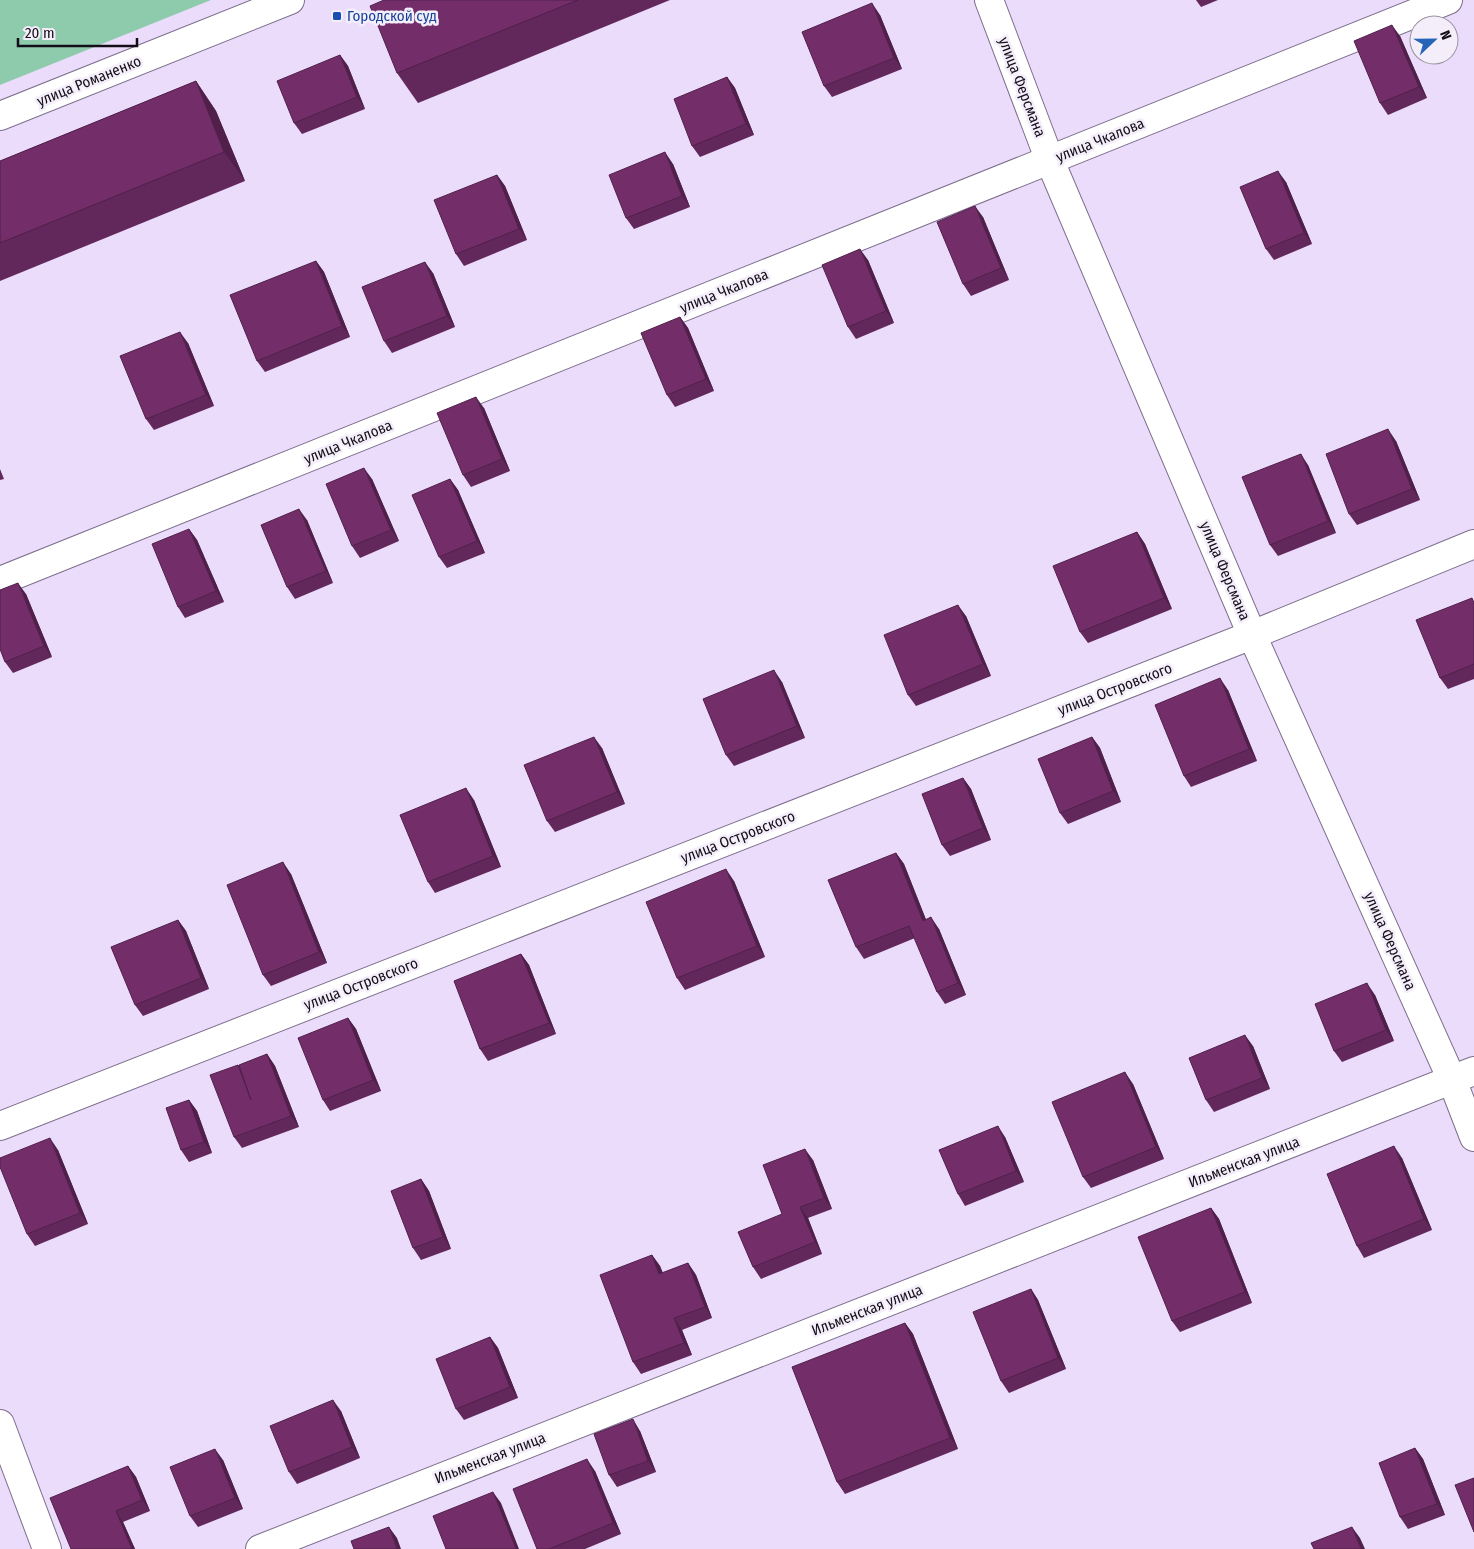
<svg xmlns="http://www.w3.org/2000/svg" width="1474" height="1549" viewBox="0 0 1474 1549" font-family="'Fira Sans Condensed',sans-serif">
  <rect width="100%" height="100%" fill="#ebdcfc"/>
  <path fill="#8ecbac" d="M0 0H211L0 85Z"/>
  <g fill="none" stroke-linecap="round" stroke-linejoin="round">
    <g stroke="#7d6f8b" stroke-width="30">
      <g id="minor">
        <path d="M989 0 1050 161 1252 635 1452 1080 1474 1137"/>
        <path d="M0 581 1448 0"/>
        <path d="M0 1126 1252 635 1474 544"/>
        <path d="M0 1424 47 1549"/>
        <path d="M260 1549 1474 1071"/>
      </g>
    </g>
    <g stroke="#7d6f8b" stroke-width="30">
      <path id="secondary" d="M0 116 290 0"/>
    </g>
    <use href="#minor" stroke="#fff" stroke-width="28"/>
    <use href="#secondary" stroke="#fff" stroke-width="28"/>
  </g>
  <g fill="#63285b">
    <path d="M384 0H670L418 103 397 73Z"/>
    <path d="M1196 0H1218L1201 7Z"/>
    <path d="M880 15 902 69 832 97 824 86Z"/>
    <path d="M1400 36 1427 98 1388 115 1380 103Z"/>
    <path d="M340 55 348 66 365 109 302 134 294 123Z"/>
    <path d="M727 77 735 88 754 135 700 157 692 146Z"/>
    <path d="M196 81 216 111 245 181 0 281V161Z"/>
    <path d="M673 164 690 207 634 229 626 218Z"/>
    <path d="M497 175 505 186 527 240 464 266 456 254Z"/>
    <path d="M1286 182 1312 244 1274 260 1266 249Z"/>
    <path d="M983 217 1009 280 971 296 963 284Z"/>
    <path d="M868 260 894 323 856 339 848 327Z"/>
    <path d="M316 261 324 272 350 337 265 372 257 361Z"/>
    <path d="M433 273 455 327 392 353 384 341Z"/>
    <path d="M680 317 688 328 714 391 675 407 667 395Z"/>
    <path d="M188 343 214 406 154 430 146 419Z"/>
    <path d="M484 408 510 471 471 487 463 475Z"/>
    <path d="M1396 441 1420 500 1357 525 1349 514Z"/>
    <path d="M1308 465 1336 533 1278 556 1270 545Z"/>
    <path d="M0 469 4 479 0 480Z"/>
    <path d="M372 479 399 541 360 558 352 546Z"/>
    <path d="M450 479 458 490 485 553 447 568 439 557Z"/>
    <path d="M307 520 333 583 295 599 287 587Z"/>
    <path d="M189 529 197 540 224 602 185 618 178 607Z"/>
    <path d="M1137 532 1145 544 1172 609 1088 643 1080 632Z"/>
    <path d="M26 594 52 657 13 673 5 662Z"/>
    <path d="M1474 601V679L1448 689 1440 678Z"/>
    <path d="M966 616 991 676 916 706 908 695Z"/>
    <path d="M782 682 805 738 734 766 726 755Z"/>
    <path d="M1228 690 1257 761 1191 787 1184 776Z"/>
    <path d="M1092 737 1100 748 1121 802 1068 824 1060 813Z"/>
    <path d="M602 748 625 804 555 832 547 821Z"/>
    <path d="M963 778 971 789 991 840 950 856 942 845Z"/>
    <path d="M474 800 501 867 435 893 428 882Z"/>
    <path d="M896 853 904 864 926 920 939 929 966 995 945 1004 937 992 915 938 864 959 856 947Z"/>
    <path d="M291 874 327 963 271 986 263 975Z"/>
    <path d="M734 881 765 957 685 990 677 978Z"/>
    <path d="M178 920 186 931 209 989 143 1016 135 1005Z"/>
    <path d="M521 954 529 965 556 1034 488 1061 480 1049Z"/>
    <path d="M1375 995 1394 1041 1342 1062 1334 1051Z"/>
    <path d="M348 1018 356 1029 381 1091 330 1111 323 1100Z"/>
    <path d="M1253 1046 1270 1089 1214 1112 1206 1100Z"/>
    <path d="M267 1054 275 1066 299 1127 242 1148 234 1137 238 1065 241 1069Z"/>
    <path d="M1133 1084 1164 1159 1091 1188 1083 1177Z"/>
    <path d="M189 1100 197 1111 212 1153 189 1162 181 1150Z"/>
    <path d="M1005 1137 1024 1182 965 1206 958 1194Z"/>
    <path d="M58 1150 88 1224 35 1246 27 1234Z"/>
    <path d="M1402 1158 1432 1230 1364 1258 1357 1246Z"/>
    <path d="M813 1160 832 1209 808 1218 822 1254 761 1279 753 1267Z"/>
    <path d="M421 1179 429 1191 451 1249 421 1260 413 1248Z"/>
    <path d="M1211 1208 1219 1219 1252 1303 1180 1332 1172 1321Z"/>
    <path d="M652 1255 660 1266 663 1273 688 1263 696 1275 712 1318 682 1330 692 1355 641 1374 633 1362Z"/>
    <path d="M1031 1289 1038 1300 1066 1369 1009 1393 1001 1381Z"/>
    <path d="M905 1323 913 1334 958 1449 845 1494 837 1482Z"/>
    <path d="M490 1337 498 1348 518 1398 464 1420 456 1409Z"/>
    <path d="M341 1411 360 1458 297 1484 289 1472Z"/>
    <path d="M640 1431 656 1472 617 1487 609 1475Z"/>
    <path d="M1415 1448 1423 1459 1445 1515 1408 1529 1400 1517Z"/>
    <path d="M223 1460 243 1509 198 1527 190 1516Z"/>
    <path d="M128 1466 136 1477 150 1511 123 1522 135 1549H71Z"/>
    <path d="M595 1471 621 1534 585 1549H537Z"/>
  </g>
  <g fill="#50204a">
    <path d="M872 3 880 15 902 69 894 58Z"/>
    <path d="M1392 25 1400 36 1427 98 1419 87Z"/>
    <path d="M340 55 348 66 365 109 357 97Z"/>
    <path d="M727 77 735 88 754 135 746 124Z"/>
    <path d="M196 81 216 111 245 181 224 152Z"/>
    <path d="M665 152 673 164 690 207 682 196Z"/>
    <path d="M1278 171 1286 182 1312 244 1304 233Z"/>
    <path d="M497 175 505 186 527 240 519 229Z"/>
    <path d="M975 206 983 217 1009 280 1001 268Z"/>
    <path d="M860 249 868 260 894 323 886 311Z"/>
    <path d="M316 261 324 272 350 337 342 326Z"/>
    <path d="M425 262 433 273 455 327 447 316Z"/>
    <path d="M680 317 688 328 714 391 706 379Z"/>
    <path d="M180 332 188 343 214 406 206 395Z"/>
    <path d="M476 397 484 408 510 471 502 459Z"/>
    <path d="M1388 429 1396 441 1420 500 1412 489Z"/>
    <path d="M1301 454 1308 465 1336 533 1328 521Z"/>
    <path d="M364 468 372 479 399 541 391 530Z"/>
    <path d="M450 479 458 490 485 553 477 541Z"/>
    <path d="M299 509 307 520 333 583 326 571Z"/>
    <path d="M189 529 197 540 224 602 216 591Z"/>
    <path d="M1137 532 1145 544 1172 609 1164 598Z"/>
    <path d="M18 583 26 594 52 657 44 646Z"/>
    <path d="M958 605 966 616 991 676 983 664Z"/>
    <path d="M774 670 782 682 805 738 797 726Z"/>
    <path d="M1220 678 1228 690 1257 761 1249 749Z"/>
    <path d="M594 737 602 748 625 804 617 792Z"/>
    <path d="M1092 737 1100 748 1121 802 1113 791Z"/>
    <path d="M963 778 971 789 991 840 983 828Z"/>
    <path d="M466 788 474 800 501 867 493 856Z"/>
    <path d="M896 853 904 864 931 932 923 921Z"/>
    <path d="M283 862 291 874 327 963 319 952Z"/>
    <path d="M726 869 734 881 765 957 757 946Z"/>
    <path d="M931 917 939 929 966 995 958 983Z"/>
    <path d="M178 920 186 931 209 989 201 978Z"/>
    <path d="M521 954 529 965 556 1034 549 1023Z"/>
    <path d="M1367 983 1375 995 1394 1041 1386 1030Z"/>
    <path d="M348 1018 356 1029 381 1091 373 1080Z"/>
    <path d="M1245 1035 1253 1046 1270 1089 1262 1078Z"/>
    <path d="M267 1054 275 1066 299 1127 291 1116Z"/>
    <path d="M1125 1072 1133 1084 1164 1159 1156 1147Z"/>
    <path d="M189 1100 197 1111 212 1153 204 1142Z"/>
    <path d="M998 1126 1005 1137 1024 1182 1016 1171Z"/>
    <path d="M50 1138 58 1150 88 1224 80 1213Z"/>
    <path d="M1394 1146 1402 1158 1432 1230 1424 1219Z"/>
    <path d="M805 1149 813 1160 832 1209 824 1198Z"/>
    <path d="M421 1179 429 1191 451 1249 443 1237Z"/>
    <path d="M800 1207 808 1218 822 1254 815 1242Z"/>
    <path d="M1211 1208 1219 1219 1252 1303 1245 1292Z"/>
    <path d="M652 1255 660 1266 667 1285 659 1274Z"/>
    <path d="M688 1263 696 1275 712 1318 705 1307Z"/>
    <path d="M1031 1289 1038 1300 1066 1369 1058 1358Z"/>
    <path d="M674 1318 682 1330 692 1355 684 1343Z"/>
    <path d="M905 1323 913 1334 958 1449 950 1438Z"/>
    <path d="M490 1337 498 1348 518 1398 510 1387Z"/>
    <path d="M333 1400 341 1411 360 1458 352 1447Z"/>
    <path d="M633 1419 640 1431 656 1472 648 1461Z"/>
    <path d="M1415 1448 1423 1459 1445 1515 1437 1504Z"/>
    <path d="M215 1449 223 1460 243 1509 235 1498Z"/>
    <path d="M587 1459 595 1471 621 1534 613 1523Z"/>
    <path d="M128 1466 136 1477 150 1511 142 1500Z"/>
    <path d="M493 1492 501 1503 519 1549H516Z"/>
    <path d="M116 1511 123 1522 135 1549H132Z"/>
    <path d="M389 1527 397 1538 401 1549H397Z"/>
    <path d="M1352 1527 1360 1538 1365 1549H1361Z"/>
  </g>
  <g fill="#732e6a" stroke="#50204a">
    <path d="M384 0H578L397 73 370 6Z"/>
    <path d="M872 3 894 58 824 86 802 32Z"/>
    <path d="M1392 25 1419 87 1380 103 1354 41Z"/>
    <path d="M340 55 357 97 294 123 277 81Z"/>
    <path d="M727 77 746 124 692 146 674 99Z"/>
    <path d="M196 81 224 152 0 243V161Z"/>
    <path d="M665 152 682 196 626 218 609 175Z"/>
    <path d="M1278 171 1304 233 1266 249 1240 187Z"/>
    <path d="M497 175 519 229 456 254 434 200Z"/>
    <path d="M975 206 1001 268 963 284 937 222Z"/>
    <path d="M860 249 886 311 848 327 822 265Z"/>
    <path d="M316 261 342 326 257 361 230 295Z"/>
    <path d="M425 262 447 316 384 341 362 287Z"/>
    <path d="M680 317 706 379 667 395 641 333Z"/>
    <path d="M180 332 206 395 146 419 120 356Z"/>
    <path d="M476 397 502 459 463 475 437 413Z"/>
    <path d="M1388 429 1412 489 1349 514 1326 454Z"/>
    <path d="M1301 454 1328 521 1270 545 1242 477Z"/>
    <path d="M364 468 391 530 352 546 326 484Z"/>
    <path d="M450 479 477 541 439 557 412 495Z"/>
    <path d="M299 509 326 571 287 587 261 525Z"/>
    <path d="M189 529 216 591 178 607 152 544Z"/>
    <path d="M1137 532 1164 598 1080 632 1053 566Z"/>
    <path d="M18 583 44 646 5 662 0 649V590Z"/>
    <path d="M1472 598 1474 603V664L1440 678 1416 620Z"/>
    <path d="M958 605 983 664 908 695 884 635Z"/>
    <path d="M774 670 797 726 726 755 703 699Z"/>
    <path d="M1220 678 1249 749 1184 776 1155 705Z"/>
    <path d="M594 737 617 792 547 821 524 765Z"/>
    <path d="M1092 737 1113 791 1060 813 1038 759Z"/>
    <path d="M963 778 983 828 942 845 922 794Z"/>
    <path d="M466 788 493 856 428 882 400 815Z"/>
    <path d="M896 853 923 921 931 917 958 983 937 992 909 926 856 947 828 880Z"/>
    <path d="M283 862 319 952 263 975 227 885Z"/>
    <path d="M726 869 757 946 677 978 646 902Z"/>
    <path d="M178 920 201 978 135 1005 111 947Z"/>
    <path d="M521 954 549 1023 480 1049 454 981Z"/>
    <path d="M1367 983 1386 1030 1334 1051 1315 1004Z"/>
    <path d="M348 1018 373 1080 323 1100 298 1038Z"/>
    <path d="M1245 1035 1262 1078 1206 1100 1189 1058Z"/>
    <path d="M267 1054 291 1116 234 1137 210 1075 238 1065 251 1100 239 1065Z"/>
    <path d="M1125 1072 1156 1147 1083 1177 1052 1102Z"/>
    <path d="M189 1100 204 1142 181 1150 166 1108Z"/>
    <path d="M998 1126 1016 1171 958 1194 939 1150Z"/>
    <path d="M50 1138 80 1213 27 1234 0 1167V1158Z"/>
    <path d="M1394 1146 1424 1219 1357 1246 1327 1174Z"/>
    <path d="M805 1149 824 1198 800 1207 815 1242 753 1267 738 1232 782 1214 763 1165Z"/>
    <path d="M421 1179 443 1237 413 1248 391 1191Z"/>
    <path d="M1211 1208 1245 1292 1172 1321 1138 1237Z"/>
    <path d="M652 1255 659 1274 688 1263 705 1307 674 1318 684 1343 633 1362 600 1275Z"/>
    <path d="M1031 1289 1058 1358 1001 1381 973 1312Z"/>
    <path d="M905 1323 950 1438 837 1482 792 1367Z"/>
    <path d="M490 1337 510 1387 456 1409 436 1359Z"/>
    <path d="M333 1400 352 1447 289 1472 270 1426Z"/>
    <path d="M633 1419 648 1461 609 1475 594 1434Z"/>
    <path d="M1415 1448 1437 1504 1400 1517 1379 1463Z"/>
    <path d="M215 1449 235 1498 190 1516 170 1467Z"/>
    <path d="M587 1459 613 1523 549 1549H537L513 1489Z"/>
    <path d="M128 1466 142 1500 116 1511 132 1549H71L50 1498Z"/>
    <path d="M1474 1478V1532L1455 1485Z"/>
    <path d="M493 1492 516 1549H446L433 1516Z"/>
    <path d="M389 1527 397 1549H354L351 1541Z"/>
    <path d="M1352 1527 1361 1549H1314L1311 1543Z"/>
  </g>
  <rect fill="#1a4fb4" stroke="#f4eefa" stroke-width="2" x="332" y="11" width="10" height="10" rx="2.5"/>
  <g text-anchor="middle" stroke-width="5" stroke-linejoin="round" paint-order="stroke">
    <g font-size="15" fill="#164399" stroke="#f4eefa" text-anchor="start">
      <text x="347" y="21">Городской суд</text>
    </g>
    <g font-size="15" fill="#130e18" stroke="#f4eefa">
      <text transform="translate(89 81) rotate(-22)" y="5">улица Романенко</text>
      <text transform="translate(1022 87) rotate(69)" y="5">улица Ферсмана</text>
      <text transform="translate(1100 140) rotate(-22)" y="5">улица Чкалова</text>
      <text transform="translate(724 291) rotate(-22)" y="5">улица Чкалова</text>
      <text transform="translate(348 442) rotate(-22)" y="5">улица Чкалова</text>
      <text transform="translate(1225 571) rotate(67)" y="5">улица Ферсмана</text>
      <text transform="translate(1115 689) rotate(-21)" y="5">улица Островского</text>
      <text transform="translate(738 837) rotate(-21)" y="5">улица Островского</text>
      <text transform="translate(1390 941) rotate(66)" y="5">улица Ферсмана</text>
      <text transform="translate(361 984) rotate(-21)" y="5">улица Островского</text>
      <text transform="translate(1244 1162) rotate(-21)" y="5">Ильменская улица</text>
      <text transform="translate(867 1310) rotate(-21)" y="5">Ильменская улица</text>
      <text transform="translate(490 1458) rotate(-21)" y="5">Ильменская улица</text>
    </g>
  </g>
  <g transform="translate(1434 40) rotate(68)"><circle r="24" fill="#f4eefa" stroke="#9a94a0"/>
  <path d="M0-4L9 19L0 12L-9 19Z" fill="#2564b6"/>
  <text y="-8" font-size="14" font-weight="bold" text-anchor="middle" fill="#130e18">N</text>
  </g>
  <path d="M18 38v8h119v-8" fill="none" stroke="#130e18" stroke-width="2.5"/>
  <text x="25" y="38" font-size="15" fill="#130e18" stroke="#f4eefa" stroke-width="4" paint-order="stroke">20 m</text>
</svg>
